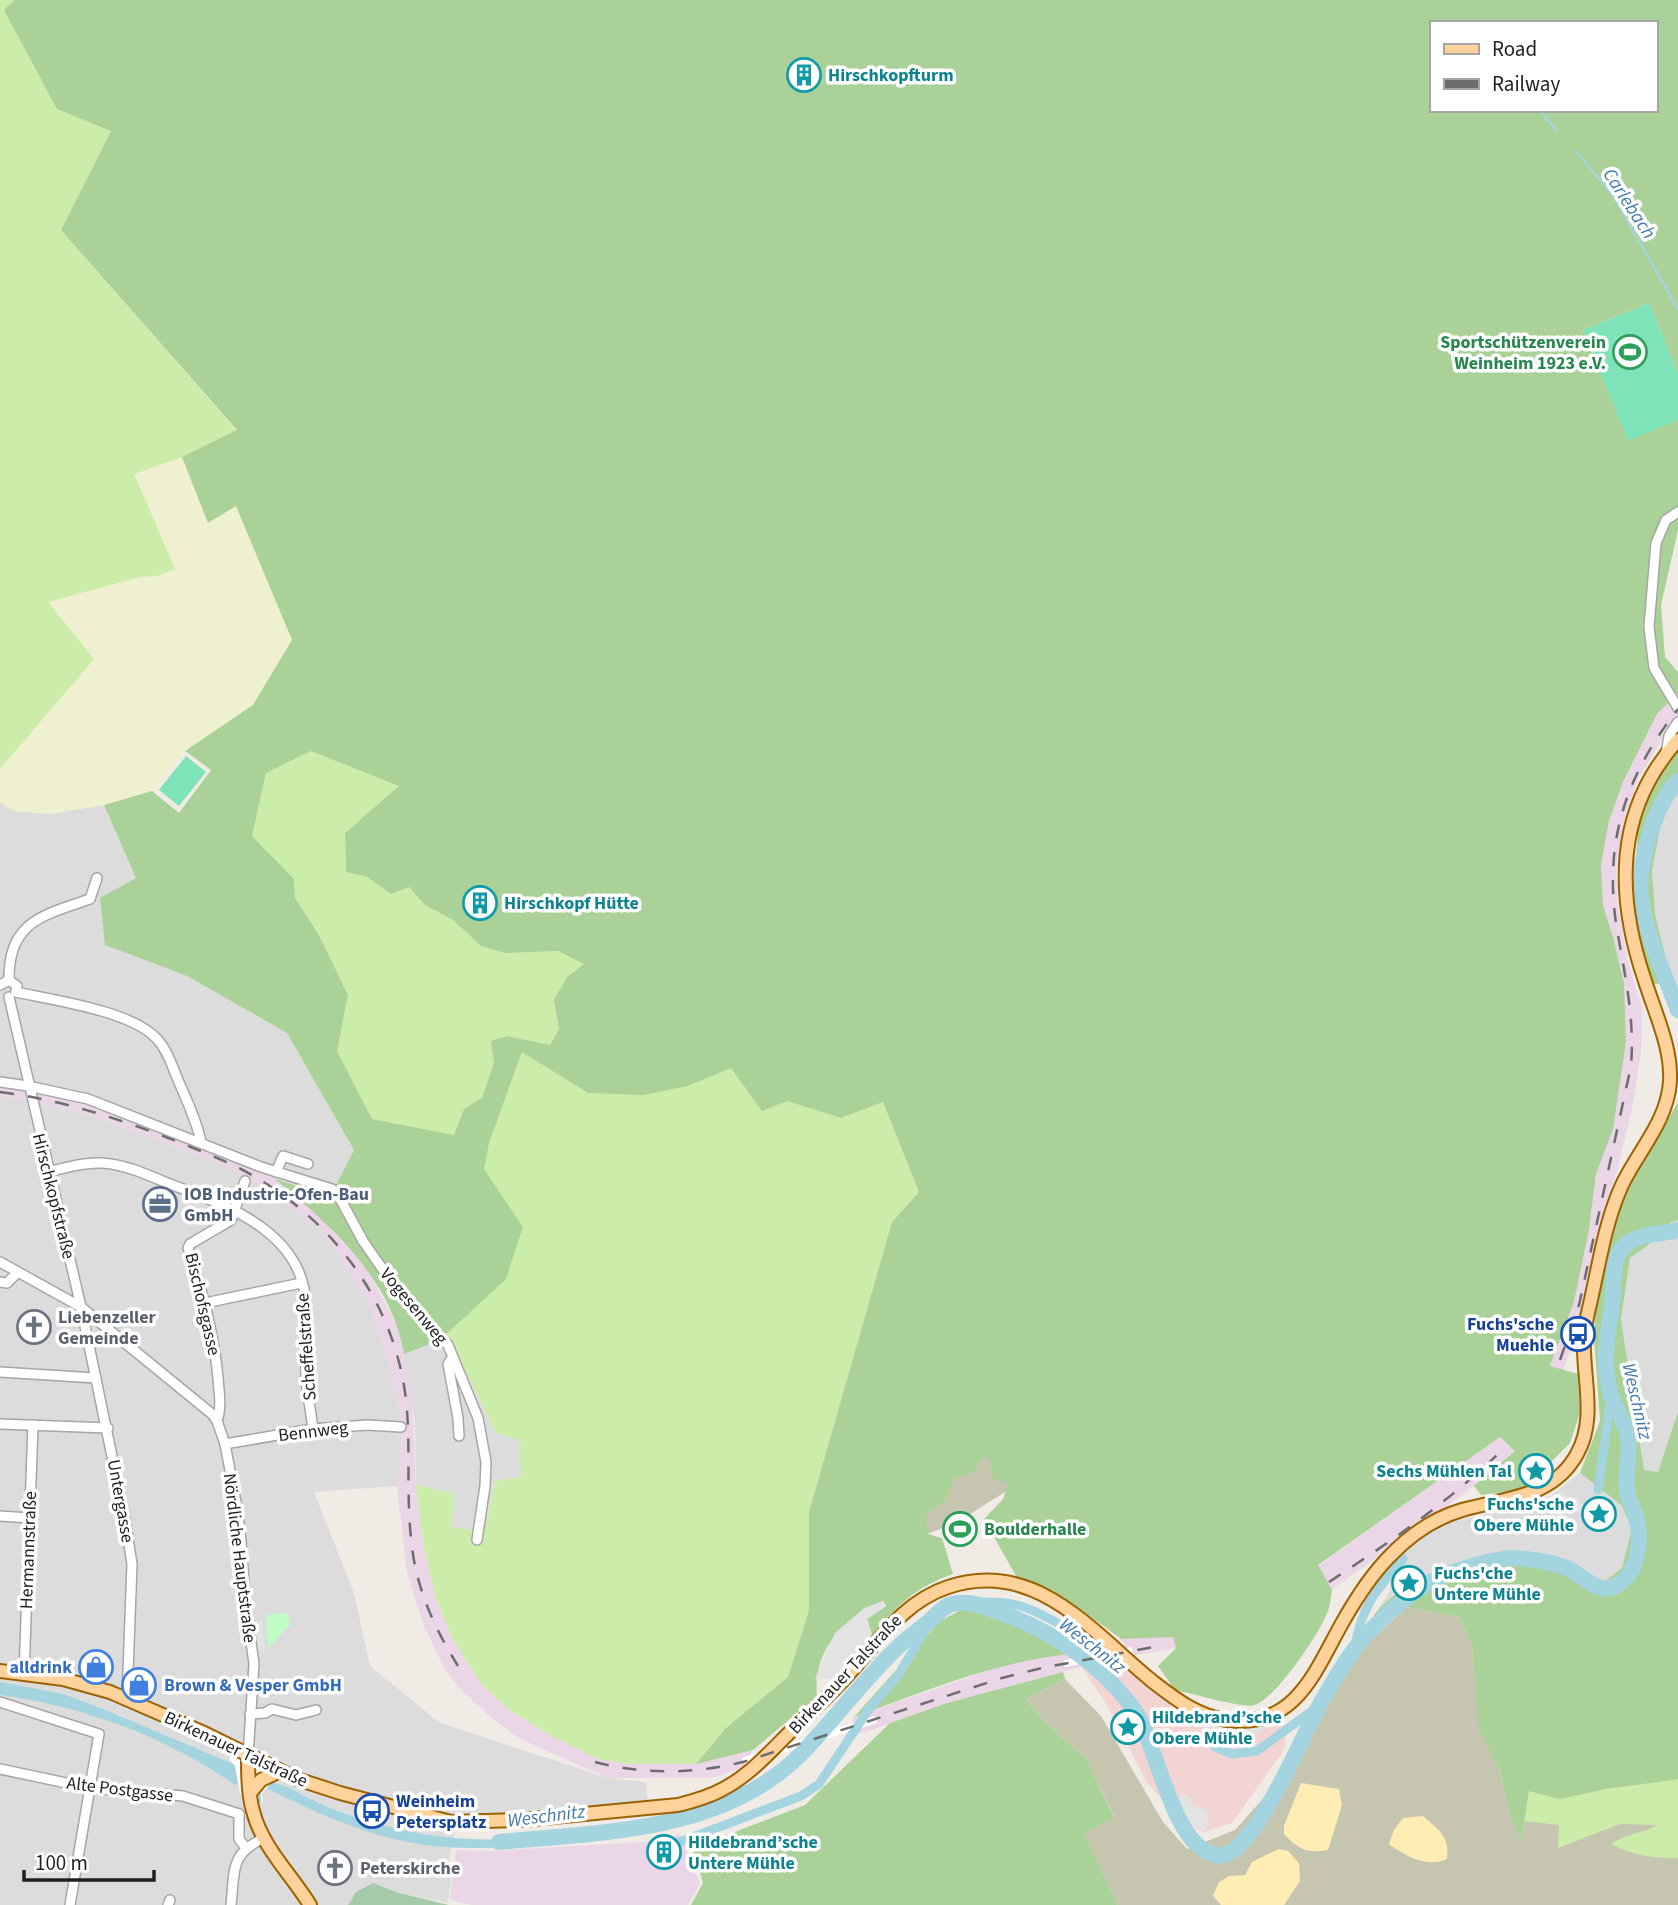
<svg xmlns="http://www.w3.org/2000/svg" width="1678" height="1905" viewBox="0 0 1678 1905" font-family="'Source Sans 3',sans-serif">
  <rect width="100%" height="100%" fill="#f0ece5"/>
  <g fill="#dddcdc">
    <path d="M1678 782V1003L1655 914 1652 871 1663 813Z"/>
    <path d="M0 802 14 811 50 814 104 805 136 878 105 945 187 976 287 1033 354 1150 330 1197 275 1179 204 1149 0 1084Z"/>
    <path d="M0 1096 81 1112 213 1161 242 1174 269 1190 322 1231 370 1306 390 1367 401 1419 402 1434 397 1486 314 1492 354 1593 370 1666 440 1723 608 1778 646 1782 648 1812 456 1826 448 1864 453 1866 448 1903 399 1893 373 1883 356 1892 348 1905H0Z"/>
    <path d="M1678 1220V1412L1658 1473 1643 1470 1621 1320 1630 1258 1651 1243 1671 1222Z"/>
    <path d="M440 1340 469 1378 496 1433 520 1439 521 1477 495 1481 485 1530 451 1528 453 1494 416 1485 415 1423 404 1354Z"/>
    <path d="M1580 1473 1621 1505 1632 1529 1622 1568 1601 1584 1556 1566 1508 1556 1456 1565 1373 1617 1402 1572 1395 1557 1416 1541 1444 1523 1485 1514 1523 1510 1552 1495Z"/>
  </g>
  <path fill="#f2d4d3" d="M1088 1637 1160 1697 1188 1715 1236 1731 1281 1722 1286 1742 1282 1753 1232 1823 1204 1832 1187 1825 1147 1783 1107 1705 1069 1649Z"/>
  <g fill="#ead6e7">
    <path d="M1678 693V718L1666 733 1638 779 1624 819 1616 867 1617 898 1627 958 1642 1007 1641 1054 1632 1109 1618 1167 1601 1223 1573 1343 1563 1371 1550 1367 1574 1302 1589 1230 1596 1174 1613 1129 1626 1042 1624 983 1613 937 1603 905 1601 865 1609 821 1623 782 1657 714Z"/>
    <path d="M0 1084 87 1103 204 1149 275 1179 319 1216 368 1270 401 1334 412 1395 416 1485 424 1548 435 1596 452 1638 481 1684 508 1709 548 1734 696 1764 753 1750 742 1768 711 1778H608L520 1739 493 1719 463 1692 445 1670 424 1626 407 1573 397 1486 402 1434 401 1419 390 1367 370 1306 322 1231 269 1190 242 1174 213 1161 81 1112 0 1096Z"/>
    <path d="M1501 1436 1515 1450 1474 1486 1332 1590 1318 1566Z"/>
    <path d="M1173 1636 1176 1648 1132 1656 1121 1639Z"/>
    <path d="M1070 1654 1084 1666 947 1703 843 1740 854 1717 1004 1665 1040 1657Z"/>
    <path d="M680 1834 700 1883 688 1905H473L450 1900 456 1850 491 1851 658 1841Z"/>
  </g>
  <g fill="#c5c5b0">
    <path d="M990 1450 1016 1485 956 1523 927 1534 923 1514 961 1467Z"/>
    <path d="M1407 1607 1460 1617 1472 1646 1480 1728 1500 1771 1509 1812 1521 1841 1529 1791 1678 1745V1905H1118L1084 1833 1114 1816 1087 1760 1044 1721 1026 1699 1065 1679 1101 1716 1163 1822 1187 1849 1235 1830 1276 1784 1360 1651Z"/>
  </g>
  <path fill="#eef0cf" d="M182 457 208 522 236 506 292 640 253 705 185 751 152 791 104 805 50 814 14 811 0 802V769L94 659 48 602 140 577 158 576 134 474Z"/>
  <g fill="#cceca9">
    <path d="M0 0H14L5 10 111 131 61 230 237 431 182 457 134 474 175 569 158 576 140 577 48 602 94 659 0 769Z"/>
    <path d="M311 751 400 786 345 833 346 872 367 877 391 894 409 887 425 905 453 920 481 946 505 953 558 951 585 964 554 1000 559 1030 550 1045 507 1036 482 1098 464 1109 454 1135 372 1119 337 1051 348 995 319 935 295 898 294 879 252 836 266 773Z"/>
    <path d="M522 1051 588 1093 688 1086 731 1068 787 1101 841 1118 883 1102 919 1192 892 1222 809 1512V1610L788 1677 727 1727 696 1764H629L598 1759 548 1734 508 1709 481 1684 452 1638 435 1596 424 1548 416 1485 454 1494 452 1528 485 1530 495 1481 521 1477 520 1440 496 1433 469 1378 440 1340 489 1143Z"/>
    <path d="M1678 1779V1858C1653 1858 1634 1856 1611 1844 1624 1834 1643 1833 1657 1825L1620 1824 1558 1848 1559 1825 1524 1821 1529 1791 1560 1799 1605 1789Z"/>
  </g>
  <g fill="#aad198" fill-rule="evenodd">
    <path d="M14 0H1678V374L1649 303 1583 330 1628 440 1678 420V530L1661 605 1665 657 1678 672V693L1657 714 1623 782 1609 821 1601 865 1603 905 1613 937 1624 983 1626 1042 1613 1129 1596 1174 1589 1230 1574 1302 1550 1366 1578 1374 1580 1413 1570 1443 1524 1489 1481 1495 1474 1486 1515 1451 1500 1437 1318 1565 1332 1590C1331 1597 1330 1605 1328 1611 1320 1633 1276 1698 1255 1705 1244 1709 1191 1693 1175 1690L1158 1666 1176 1648 1173 1637 1121 1639C1087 1614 1056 1588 1016 1576L984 1519 1003 1499 1009 1483 992 1478 991 1462 986 1457 981 1459 973 1472 954 1479 946 1500 926 1515 928 1534 942 1538 953 1574C916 1587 897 1605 872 1635L867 1619 886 1606 883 1601C844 1617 812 1652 817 1696L753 1750 696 1764 727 1727 788 1677 809 1610V1512L892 1222 919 1192 883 1102 841 1118 787 1101 762 1111 731 1068 688 1086 643 1095 588 1093 522 1052 489 1143 484 1169 523 1227 506 1279 440 1340 404 1354C391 1278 331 1226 275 1179L330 1197 354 1150 287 1033 187 976 105 945 100 898 136 878 104 805 152 791 179 813 211 770 185 751 253 705 292 640 236 506 208 523 182 457 237 430 61 230 111 131 57 109 4 10ZM1431 23H1655V110H1431ZM311 751 399 786 345 833 346 872 367 877 391 894 409 887 425 905 453 920 481 946 505 953 558 951 584 964 567 977 554 1000 559 1029 550 1045 507 1036 491 1041 494 1063 482 1098 464 1109 454 1135 372 1119 337 1051 348 995 319 935 295 898 294 879 252 836 266 773Z"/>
    <path d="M1678 749V782L1663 813 1652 871 1655 914 1672 983 1652 984 1638 935 1634 907 1638 825 1644 804 1673 753Z"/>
    <path d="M1678 1102V1220L1671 1222 1651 1243 1630 1258 1621 1320 1644 1470 1658 1472 1678 1412V1779L1605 1789 1560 1799 1529 1791 1521 1842 1509 1812 1500 1771 1479 1728 1472 1646 1460 1617 1407 1607 1361 1647C1365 1638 1368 1626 1373 1617 1396 1582 1467 1556 1508 1557 1536 1557 1574 1574 1601 1584L1622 1568 1632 1528 1621 1505 1580 1473 1600 1421 1594 1338 1596 1308 1619 1211 1633 1180Z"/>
    <path d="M963 1609 1021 1625 1070 1654C995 1662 925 1691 854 1717L940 1621Z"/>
    <path d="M1063 1672 1065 1679 1026 1699 1044 1721 1087 1760 1114 1817 1084 1833 1118 1905H691L703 1883 693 1848 805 1805 890 1723 947 1703Z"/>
  </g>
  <g fill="#ffedb4">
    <path d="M1301 1783 1339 1789 1342 1805 1328 1850C1307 1854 1298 1849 1284 1834V1826Z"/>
    <path d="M1423 1816C1439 1830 1450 1836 1447 1859 1425 1868 1406 1856 1389 1844L1394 1830 1403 1818Z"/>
    <path d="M1279 1849 1288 1851 1299 1863 1300 1881 1284 1905H1221L1213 1896 1219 1882 1229 1876 1245 1875 1252 1862Z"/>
  </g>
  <path fill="#a5caa9" d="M373 1883 399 1893 449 1905H348L356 1892Z"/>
  <path fill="#c0fcc3" d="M288 1613 290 1625 268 1648 266 1615Z"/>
  <g fill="#7fe3b9">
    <path d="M1649 303 1678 374V420L1628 441 1583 330Z"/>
    <path d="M186 756 206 772 179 806 159 790Z"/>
  </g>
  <g fill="#e3e3e3">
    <path d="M1562 1490 1571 1501 1577 1496 1586 1509 1579 1514 1573 1506 1555 1519 1544 1502Z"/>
    <path d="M883 1601 886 1606 867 1619 872 1635 835 1679H815L835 1633 864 1608Z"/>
    <path d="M262 1621 265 1649 258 1650 255 1622Z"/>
    <path d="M1207 1721 1236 1731 1263 1725 1262 1730 1249 1740 1225 1741 1201 1733Z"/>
    <path d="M1182 1793 1192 1798 1190 1804 1206 1810 1209 1822 1204 1831 1189 1824 1175 1806Z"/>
  </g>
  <g fill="#a3d4e0">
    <path d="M0 1682 64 1694 108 1711 235 1765 238 1783 235 1785C168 1737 82 1706 0 1695Z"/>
    <path d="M272 1782C290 1786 308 1799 325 1806 386 1831 454 1844 519 1838L520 1846C491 1848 462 1849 434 1846 375 1840 319 1814 266 1788Z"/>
  </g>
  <g fill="#fff">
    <path d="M1132 1647 1133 1654 1065 1667 1064 1660Z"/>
    <path d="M875 1716 877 1723 745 1765 742 1758Z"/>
    <path d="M233 1753 278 1777 276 1782H272L262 1793 263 1803 240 1793 235 1766 229 1759Z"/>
  </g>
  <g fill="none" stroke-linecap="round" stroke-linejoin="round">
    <g stroke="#a3d4e0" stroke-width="2.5">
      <path d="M1539 110 1557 131"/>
      <path d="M1576 151 1614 197 1678 309"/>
      <path d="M259 1790 260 1801"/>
    </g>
    <g stroke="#a3d4e0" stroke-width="9">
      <path d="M1598 1490 1611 1397"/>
      <path d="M970 1603C1014 1599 1030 1607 1068 1629"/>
      <path d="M1355 1646C1361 1607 1378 1588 1403 1559"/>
      <path d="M1215 1747 1232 1754 1257 1751 1320 1705"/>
      <path d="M677 1843 801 1796 819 1784 869 1709 897 1677 932 1619"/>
    </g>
    <g stroke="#a3d4e0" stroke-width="16">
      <path d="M1678 781C1655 804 1637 865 1641 897 1645 933 1665 975 1678 1010"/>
      <path d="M499 1842C603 1832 724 1832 802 1753 835 1719 863 1680 898 1647 907 1638 917 1631 927 1623 934 1617 941 1609 949 1605 968 1598 986 1608 1004 1614 1053 1631 1102 1666 1133 1708 1157 1739 1173 1860 1223 1855 1255 1851 1303 1735 1319 1706 1335 1679 1350 1650 1373 1628 1406 1595 1430 1577 1476 1565 1488 1562 1501 1558 1513 1558 1531 1559 1553 1562 1569 1569 1580 1574 1590 1586 1602 1588 1608 1589 1614 1587 1620 1583 1640 1570 1642 1535 1635 1513 1633 1507 1629 1502 1628 1496 1623 1478 1631 1458 1628 1439 1626 1423 1616 1411 1611 1395 1608 1387 1607 1376 1606 1367 1604 1342 1612 1317 1613 1292 1614 1278 1613 1257 1624 1246 1636 1234 1662 1234 1678 1230"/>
    </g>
    <g stroke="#a6a6a6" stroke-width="12">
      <g id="minor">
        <path d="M1678 512 1666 520 1656 543 1649 627 1654 668 1678 708"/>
        <path d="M1666 753 1669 736 1678 722"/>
        <path d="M9 980C8 921 44 915 90 899L97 878"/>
        <path d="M0 985 9 980 17 986 16 992"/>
        <path d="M16 992C53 1000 132 1011 157 1039 169 1052 174 1072 181 1087 189 1105 197 1123 201 1142"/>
        <path d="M9 997 81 1307 125 1519 132 1564 127 1699"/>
        <path d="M0 1082 28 1086 88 1099 261 1167 332 1189 342 1202 363 1241 395 1287 420 1317 448 1345 478 1418 486 1462 485 1486 477 1540"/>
        <path d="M48 1172C65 1168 83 1162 101 1163 124 1164 146 1174 167 1183 213 1200 276 1221 298 1270 312 1301 305 1342 306 1376 307 1394 311 1412 313 1429"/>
        <path d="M276 1172 283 1156 308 1164"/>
        <path d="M0 1262 81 1307 212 1414 217 1421 225 1444 237 1507 241 1541 245 1598 254 1664 248 1756"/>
        <path d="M0 1282 7 1283 18 1272"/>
        <path d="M205 1303 301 1283"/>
        <path d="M452 1358 448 1364 458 1418 459 1436"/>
        <path d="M0 1372 96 1378"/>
        <path d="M217 1421C222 1407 219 1393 218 1378 214 1333 202 1291 188 1248L190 1244 231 1220 245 1181"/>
        <path d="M0 1424 108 1428"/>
        <path d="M225 1444 313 1429 367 1425 401 1427"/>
        <path d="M0 1516 29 1518"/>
        <path d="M24 1674 33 1425"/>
        <path d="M0 1702 99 1734 70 1905"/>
        <path d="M250 1714 265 1713 272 1709 296 1715 316 1710"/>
        <path d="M0 1769 90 1788 183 1796 239 1814"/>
        <path d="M239 1814V1839L245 1847"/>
        <path d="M168 1905 170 1900"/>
        <path d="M231 1905C235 1871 229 1854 264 1838"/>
      </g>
    </g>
    <g stroke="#9a6200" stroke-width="16">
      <g id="major">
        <path d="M0 1671 63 1679 110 1692 202 1732 297 1779 340 1793 451 1822 522 1820 678 1805C694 1801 709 1797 723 1789 748 1776 768 1754 788 1734 811 1712 835 1691 855 1667 883 1635 906 1601 948 1587 1036 1558 1092 1632 1152 1681 1174 1698 1198 1717 1227 1720 1294 1729 1314 1674 1341 1625 1355 1600 1370 1576 1390 1556 1410 1535 1435 1518 1462 1510 1505 1498 1553 1498 1577 1454 1595 1422 1585 1386 1584 1351 1583 1335 1586 1320 1590 1304 1599 1265 1605 1222 1622 1185 1638 1151 1667 1122 1670 1082 1672 1048 1655 1013 1645 981 1616 896 1614 811 1678 740"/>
        <path d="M248 1756C248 1773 248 1794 253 1811 262 1847 291 1874 310 1905"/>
        <path d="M250 1793 261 1780 280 1771"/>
      </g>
    </g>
    <use href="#minor" stroke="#fff" stroke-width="9"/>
    <use href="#major" stroke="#ffd19b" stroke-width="12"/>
    <g stroke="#6d6d6d" stroke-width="2.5" stroke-dasharray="14 14" stroke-linecap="butt">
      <path d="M0 1092C80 1102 157 1132 231 1164 324 1209 394 1295 406 1400 411 1446 406 1492 411 1538 415 1585 433 1626 458 1666"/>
      <path d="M1560 1360 1579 1305 1631 1066C1635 1014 1624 973 1616 923 1604 839 1627 774 1678 709"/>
      <path d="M1329 1582C1387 1544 1447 1503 1497 1455"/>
      <path d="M595 1762C646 1775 693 1774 743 1762L1002 1678 1042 1668 1164 1645"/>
    </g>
  </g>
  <defs>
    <g id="building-ring" transform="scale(1.75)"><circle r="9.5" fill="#fff" stroke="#0f9aa8" stroke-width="1.5"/><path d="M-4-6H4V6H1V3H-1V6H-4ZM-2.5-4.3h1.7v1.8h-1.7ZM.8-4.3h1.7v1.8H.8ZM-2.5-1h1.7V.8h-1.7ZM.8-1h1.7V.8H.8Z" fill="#0f9aa8"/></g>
    <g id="stadium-ring" transform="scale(1.75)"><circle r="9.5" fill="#fff" stroke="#2e9e5b" stroke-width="1.5"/><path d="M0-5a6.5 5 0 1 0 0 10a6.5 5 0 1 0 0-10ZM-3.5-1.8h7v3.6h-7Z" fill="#2e9e5b"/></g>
    <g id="office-ring" transform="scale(1.75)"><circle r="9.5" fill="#fff" stroke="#5c6f8a" stroke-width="1.5"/><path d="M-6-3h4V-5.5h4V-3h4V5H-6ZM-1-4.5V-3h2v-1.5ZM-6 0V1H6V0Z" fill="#5c6f8a"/></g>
    <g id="church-ring" transform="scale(1.75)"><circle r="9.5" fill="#fff" stroke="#6b7280" stroke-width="1.5"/><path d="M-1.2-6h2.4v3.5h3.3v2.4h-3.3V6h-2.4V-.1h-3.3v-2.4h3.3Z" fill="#6b7280"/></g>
    <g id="bus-ring" transform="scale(1.75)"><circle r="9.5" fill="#fff" stroke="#1a4fb4" stroke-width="1.5"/><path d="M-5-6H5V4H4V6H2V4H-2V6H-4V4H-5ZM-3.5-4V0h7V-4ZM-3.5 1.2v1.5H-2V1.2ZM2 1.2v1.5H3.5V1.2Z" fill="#1a4fb4"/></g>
    <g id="sight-ring" transform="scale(1.75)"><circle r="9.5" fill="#fff" stroke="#0f9aa8" stroke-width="1.5"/><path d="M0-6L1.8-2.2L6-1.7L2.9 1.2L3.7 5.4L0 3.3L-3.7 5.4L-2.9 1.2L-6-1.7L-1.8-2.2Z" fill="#0f9aa8"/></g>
    <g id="shop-ring" transform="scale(1.75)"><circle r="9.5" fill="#fff" stroke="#3f7fe0" stroke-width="1.5"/><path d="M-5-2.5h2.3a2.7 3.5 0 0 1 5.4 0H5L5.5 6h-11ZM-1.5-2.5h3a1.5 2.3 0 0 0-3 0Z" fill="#3f7fe0"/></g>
  </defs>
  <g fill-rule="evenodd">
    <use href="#building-ring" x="804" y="75"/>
    <use href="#stadium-ring" x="1630" y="352"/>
    <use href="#building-ring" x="480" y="903"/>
    <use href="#office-ring" x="160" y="1204"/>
    <use href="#church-ring" x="34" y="1327"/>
    <use href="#bus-ring" x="1578" y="1334"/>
    <use href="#sight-ring" x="1536" y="1471"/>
    <use href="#sight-ring" x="1599" y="1514"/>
    <use href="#stadium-ring" x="960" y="1529"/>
    <use href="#sight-ring" x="1409" y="1583"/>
    <use href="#shop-ring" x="96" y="1667"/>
    <use href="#shop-ring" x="139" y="1685"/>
    <use href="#sight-ring" x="1128" y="1727"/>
    <use href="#bus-ring" x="372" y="1811"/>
    <use href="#building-ring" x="664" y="1852"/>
    <use href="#church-ring" x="335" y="1868"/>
  </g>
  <g text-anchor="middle" stroke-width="7" stroke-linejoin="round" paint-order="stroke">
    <g font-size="18" font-weight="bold" fill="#0d838f" stroke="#fff" text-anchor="start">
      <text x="828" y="81">Hirschkopfturm</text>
      <text x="504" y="909">Hirschkopf Hütte</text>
      <text x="1512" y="1477" text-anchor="end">Sechs Mühlen Tal</text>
      <text x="1574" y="1510" text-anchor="end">Fuchs'sche<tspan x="1574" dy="21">Obere Mühle</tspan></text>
      <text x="1434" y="1579">Fuchs'che<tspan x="1434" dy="21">Untere Mühle</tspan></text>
      <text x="1152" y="1723">Hildebrand’sche<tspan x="1152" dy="21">Obere Mühle</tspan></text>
      <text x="688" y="1848">Hildebrand’sche<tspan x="688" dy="21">Untere Mühle</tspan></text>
    </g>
    <g font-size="18" font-weight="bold" fill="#27864d" stroke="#fff" text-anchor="end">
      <text x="1606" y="348">Sportschützenverein<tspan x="1606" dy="21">Weinheim 1923 e.V.</tspan></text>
      <text x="984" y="1535" text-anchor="start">Boulderhalle</text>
    </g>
    <g font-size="18" font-weight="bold" fill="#4e5e75" stroke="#fff" text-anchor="start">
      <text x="184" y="1200">IOB Industrie-Ofen-Bau<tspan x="184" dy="21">GmbH</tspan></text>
    </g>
    <g font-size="18" fill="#1f1f1f" stroke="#fff">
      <text transform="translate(54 1196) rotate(76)" y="6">Hirschkopfstraße</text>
      <text transform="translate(203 1304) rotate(77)" y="6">Bischofsgasse</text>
      <text transform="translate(414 1306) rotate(50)" y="6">Vogesenweg</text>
      <text transform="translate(306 1347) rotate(-94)" y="6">Scheffelstraße</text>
      <text transform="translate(313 1431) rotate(-7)" y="6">Bennweg</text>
      <text transform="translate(121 1501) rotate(80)" y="6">Untergasse</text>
      <text transform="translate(28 1550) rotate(-88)" y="6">Hermannstraße</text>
      <text transform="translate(240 1558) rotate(83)" y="6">Nördliche Hauptstraße</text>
      <text transform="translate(845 1674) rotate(-47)" y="6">Birkenauer Talstraße</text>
      <text transform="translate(236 1749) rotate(25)" y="6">Birkenauer Talstraße</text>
      <text transform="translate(120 1789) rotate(7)" y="6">Alte Postgasse</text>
    </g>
    <g font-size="18" font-weight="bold" fill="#5b616d" stroke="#fff" text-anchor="start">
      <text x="58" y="1323">Liebenzeller<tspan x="58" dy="21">Gemeinde</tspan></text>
      <text x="360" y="1874">Peterskirche</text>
    </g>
    <g font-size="18" font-weight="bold" fill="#164399" stroke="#fff" text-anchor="end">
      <text x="1554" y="1330">Fuchs'sche<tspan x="1554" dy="21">Muehle</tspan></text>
      <text x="396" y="1807" text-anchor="start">Weinheim<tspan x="396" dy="21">Petersplatz</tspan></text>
    </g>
    <g font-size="18" font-weight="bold" fill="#366cbe" stroke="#fff" text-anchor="end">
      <text x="72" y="1673">alldrink</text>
      <text x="164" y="1691" text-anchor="start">Brown &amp; Vesper GmbH</text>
    </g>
    <g font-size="19" font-style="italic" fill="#437aac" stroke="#fff">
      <text transform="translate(1630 203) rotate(57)" y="7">Carlebach</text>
      <text transform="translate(1638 1401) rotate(77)" y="7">Weschnitz</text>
      <text transform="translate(1093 1645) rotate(38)" y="7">Weschnitz</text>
      <text transform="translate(546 1815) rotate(-7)" y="7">Weschnitz</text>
    </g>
  </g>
  <rect x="1430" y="21" width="228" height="91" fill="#ffffff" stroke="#a5a5a5" stroke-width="2"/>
  <rect x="1444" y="44" width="35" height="10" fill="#ffd19b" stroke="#a5a5a5" stroke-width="2"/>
  <text x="1492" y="56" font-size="21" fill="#1f1f1f">Road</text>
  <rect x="1444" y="79" width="35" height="10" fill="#6d6d6d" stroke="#a5a5a5" stroke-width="2"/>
  <text x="1492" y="91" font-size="21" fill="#1f1f1f">Railway</text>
  <path d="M24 1870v10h130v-10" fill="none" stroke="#1f1f1f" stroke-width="3.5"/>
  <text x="35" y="1870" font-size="21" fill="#1f1f1f" stroke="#ffffff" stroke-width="5" paint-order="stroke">100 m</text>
</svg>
